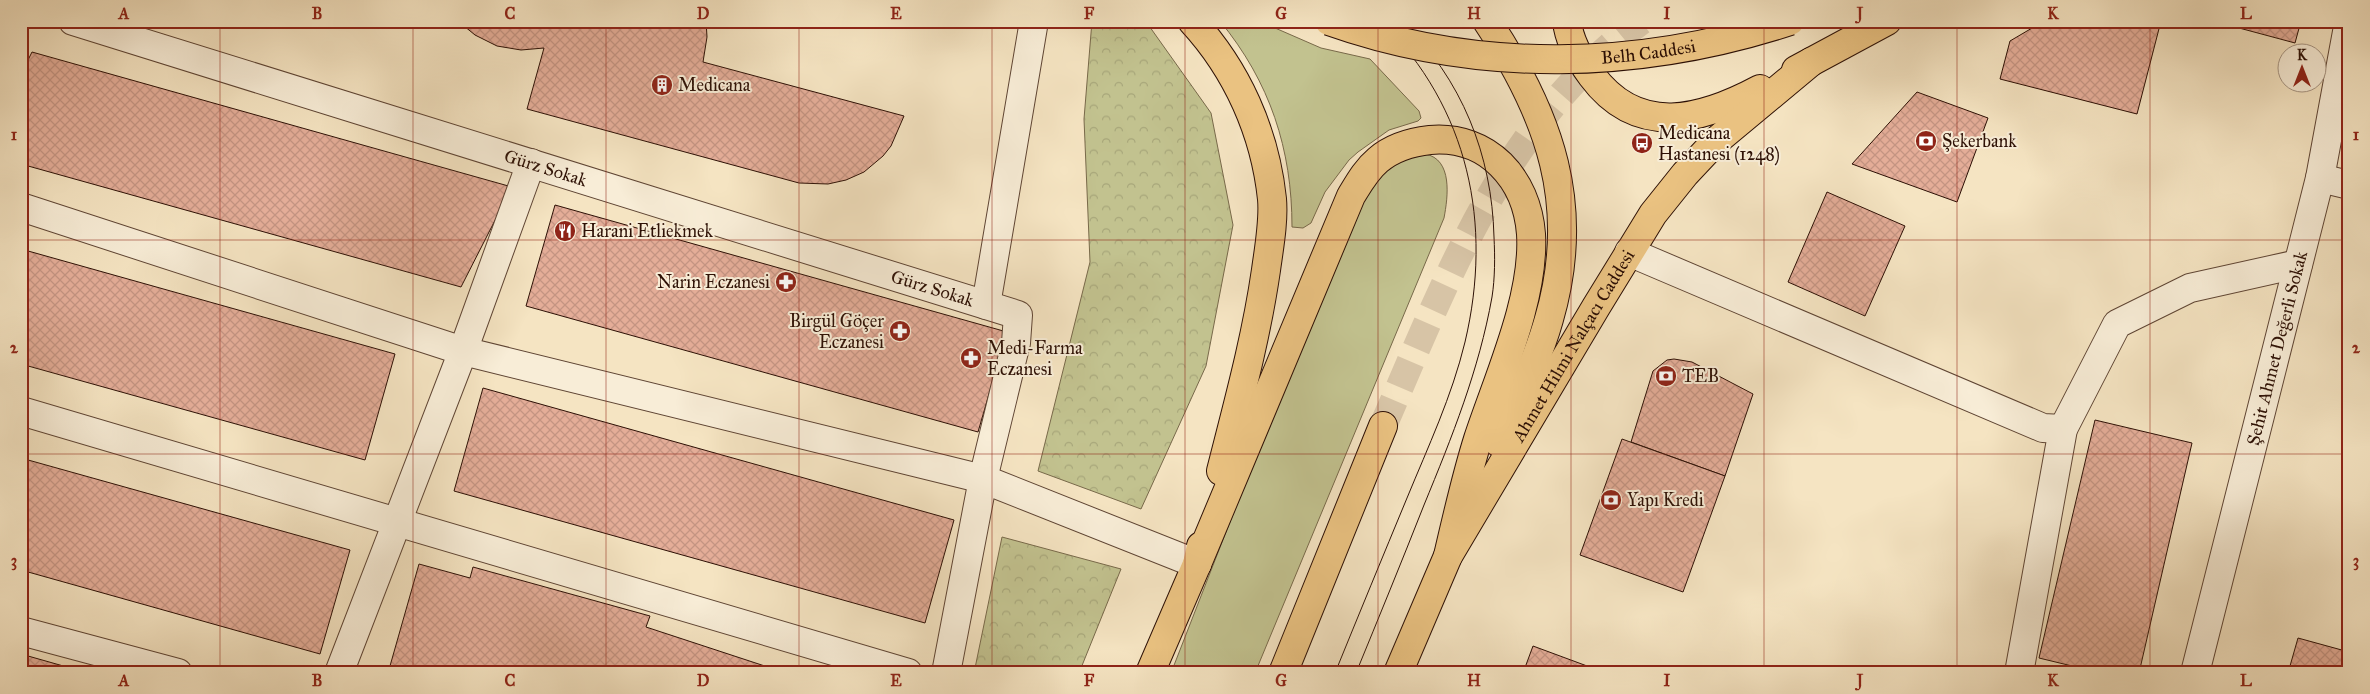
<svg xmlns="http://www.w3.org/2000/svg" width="2370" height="694" viewBox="0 0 2370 694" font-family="'IM FELL Great Primer',serif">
  <defs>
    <pattern id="forest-crowns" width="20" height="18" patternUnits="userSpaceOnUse" patternTransform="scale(1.25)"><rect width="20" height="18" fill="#c2c28f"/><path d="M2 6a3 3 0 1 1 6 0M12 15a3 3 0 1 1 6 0" fill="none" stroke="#a7a67a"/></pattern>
    <pattern id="building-cross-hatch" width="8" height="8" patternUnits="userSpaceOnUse" patternTransform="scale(1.25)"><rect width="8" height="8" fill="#e4ad98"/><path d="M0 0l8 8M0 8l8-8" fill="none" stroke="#c49482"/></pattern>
  </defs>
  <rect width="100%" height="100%" fill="#f5e4c2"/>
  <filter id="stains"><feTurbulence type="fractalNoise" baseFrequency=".004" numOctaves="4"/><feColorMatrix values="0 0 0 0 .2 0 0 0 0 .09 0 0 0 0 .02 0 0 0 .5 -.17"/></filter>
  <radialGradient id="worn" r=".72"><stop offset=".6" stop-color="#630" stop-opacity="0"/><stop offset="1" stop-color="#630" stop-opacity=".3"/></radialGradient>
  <g fill="#c2c28f" stroke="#78694a">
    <path d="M1220 21H1259L1321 48 1370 59 1419 111 1421 118 1418 121 1389 130 1358 152 1349 160 1325 192 1311 223 1303 228 1292 227C1292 149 1270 82 1220 21Z"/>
    <path d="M1425 154C1453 159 1448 197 1444 218L1255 673H1171L1258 450 1365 195 1384 169 1412 156Z"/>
  </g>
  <g fill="url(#forest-crowns)" stroke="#78694a">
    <path d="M1092 21H1141L1147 23 1211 113 1233 225 1206 366 1141 509 1038 471 1090 262 1084 119Z"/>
    <path d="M1002 537 1121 569 1079 673H974Z"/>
  </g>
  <g fill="url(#building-cross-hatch)" stroke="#2d1005">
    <path d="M458 21H706L707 37 703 62 904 116 891 146 883 156 864 172 846 180 828 184 799 183 527 109 544 48 521 50 497 46 475 35Z"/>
    <path d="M2044 21H2161L2137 114 2000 79 2010 41Z"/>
    <path d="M2213 21H2301L2295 43Z"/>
    <path d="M32 52 512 187 461 287 21 164V74Z"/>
    <path d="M1917 92 1988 118 1957 202 1852 164Z"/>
    <path d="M1827 192 1905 226 1865 316 1788 282Z"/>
    <path d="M555 205 1007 332 978 432 526 306Z"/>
    <path d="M21 249 395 354 365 460 21 364Z"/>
    <path d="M1674 359 1692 362 1753 394 1725 476 1631 442 1653 371 1667 360Z"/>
    <path d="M483 388 954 520 925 623 454 491Z"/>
    <path d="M2095 420 2192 443 2139 673H2101L2039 658Z"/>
    <path d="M1622 439 1725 476 1683 592 1580 555Z"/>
    <path d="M21 458 350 550 320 654 21 570Z"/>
    <path d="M419 564 470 578 473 567 650 616 646 627 786 673H388Z"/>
    <path d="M2298 638 2349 652V673H2288Z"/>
    <path d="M1533 646 1606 673H1523Z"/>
    <path d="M21 654 88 673H21Z"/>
  </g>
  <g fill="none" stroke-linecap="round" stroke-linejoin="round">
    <path stroke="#d7c4a6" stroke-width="28" stroke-dasharray="28 14" stroke-linecap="butt" d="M1383 426C1448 276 1504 123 1641 21"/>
    <g stroke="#5f4534" stroke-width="30">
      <g id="minor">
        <path id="s1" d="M73 21 1018 315 1016 343 983 479 946 673"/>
        <path d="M2320 178 2349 185"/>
        <path d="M21 207 463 351 983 479 1197 564"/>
        <path d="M1629 252 2043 428 2063 429"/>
        <path d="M986 305 1034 21"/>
        <path d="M21 411 908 673"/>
        <path d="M21 631 178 673"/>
        <path d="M339 673 463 351 531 163"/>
        <path d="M2019 673 2063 429 2117 324 2190 288 2298 264"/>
        <path id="s2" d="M2195 673 2320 178 2349 21"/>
      </g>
    </g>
    <g stroke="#2d1005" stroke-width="30">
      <g id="major">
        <path d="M1192 21C1237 70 1265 132 1272 199 1274 221 1269 248 1266 270 1256 339 1238 404 1221 471"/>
        <path d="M1487 21C1550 116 1582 206 1549 319 1537 362 1516 402 1498 442"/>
        <path d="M1567 21C1569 42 1580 60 1592 76 1638 138 1702 120 1760 89"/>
        <path d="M1796 70 1887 21"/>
        <path d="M1197 564 1351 196C1359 183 1366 170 1378 160 1392 148 1412 142 1430 140 1488 135 1527 179 1531 234 1535 298 1498 378 1478 439 1466 477 1457 517 1448 556"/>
        <path d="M1150 673 1197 564 1201 546"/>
        <path d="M1283 673 1383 426"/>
        <path id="s3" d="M1398 673 1448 556 1596 307 1653 214 1685 174 1716 141 1811 62"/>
      </g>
    </g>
    <use href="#minor" stroke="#f8edd7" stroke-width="28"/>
    <use href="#major" stroke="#eac281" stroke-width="28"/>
    <g stroke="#2d1005" stroke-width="1">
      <path d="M1335 673C1359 614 1383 556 1407 498 1428 447 1452 396 1465 342 1493 224 1469 108 1381 21"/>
      <path d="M1356 673C1379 617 1402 561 1424 505 1452 437 1479 370 1492 297 1495 278 1495 257 1494 237 1492 155 1462 79 1402 21"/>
    </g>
    <g stroke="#2d1005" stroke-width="30" stroke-linecap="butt">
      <g id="major-bridge">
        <path id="s4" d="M1329 21C1479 74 1640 70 1790 21"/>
      </g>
    </g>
    <use href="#major-bridge" stroke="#eac281" stroke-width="28"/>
  </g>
  <path fill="none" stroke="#8f2418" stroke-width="1" stroke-opacity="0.55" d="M220 21V673M413 21V673M606 21V673M799 21V673M992 21V673M1185 21V673M1378 21V673M1571 21V673M1764 21V673M1957 21V673M2150 21V673M21 240H2349M21 454H2349"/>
  <defs>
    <g id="building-disc" transform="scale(1.125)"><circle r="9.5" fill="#8f2418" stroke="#f8edd7"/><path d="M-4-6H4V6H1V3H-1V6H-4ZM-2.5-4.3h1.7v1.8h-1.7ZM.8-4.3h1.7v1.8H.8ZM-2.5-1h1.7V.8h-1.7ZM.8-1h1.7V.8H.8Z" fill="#fff"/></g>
    <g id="bank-disc" transform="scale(1.125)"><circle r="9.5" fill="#8f2418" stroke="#f8edd7"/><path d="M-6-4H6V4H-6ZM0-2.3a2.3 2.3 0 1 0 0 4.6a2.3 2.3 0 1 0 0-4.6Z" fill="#fff"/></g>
    <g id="bus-disc" transform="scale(1.125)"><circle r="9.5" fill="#8f2418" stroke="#f8edd7"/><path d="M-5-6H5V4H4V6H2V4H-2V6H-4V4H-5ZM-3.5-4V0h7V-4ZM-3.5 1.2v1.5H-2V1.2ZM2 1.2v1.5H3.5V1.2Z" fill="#fff"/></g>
    <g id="restaurant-disc" transform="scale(1.125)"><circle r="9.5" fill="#8f2418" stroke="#f8edd7"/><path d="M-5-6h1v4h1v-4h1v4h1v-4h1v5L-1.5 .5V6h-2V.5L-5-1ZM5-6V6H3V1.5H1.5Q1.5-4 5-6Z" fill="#fff"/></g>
    <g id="pharmacy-disc" transform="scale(1.125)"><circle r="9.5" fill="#8f2418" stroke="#f8edd7"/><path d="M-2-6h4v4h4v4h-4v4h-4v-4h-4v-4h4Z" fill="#fff"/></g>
  </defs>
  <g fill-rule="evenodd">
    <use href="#building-disc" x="662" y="85"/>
    <use href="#bank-disc" x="1926" y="141"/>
    <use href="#bus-disc" x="1642" y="143"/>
    <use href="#restaurant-disc" x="565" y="231"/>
    <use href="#pharmacy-disc" x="786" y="282"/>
    <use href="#pharmacy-disc" x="900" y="331"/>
    <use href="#pharmacy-disc" x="971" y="358"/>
    <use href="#bank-disc" x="1666" y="376"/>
    <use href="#bank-disc" x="1611" y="500"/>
  </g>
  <g text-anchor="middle" stroke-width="4" stroke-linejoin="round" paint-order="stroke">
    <g font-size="18" fill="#2d1005" stroke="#f8edd7">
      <text dy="6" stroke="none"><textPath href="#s4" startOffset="324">Belh Caddesi</textPath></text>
      <text dy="6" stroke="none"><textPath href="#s1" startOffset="495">Gürz Sokak</textPath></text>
      <text dy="6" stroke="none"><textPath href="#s1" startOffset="900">Gürz Sokak</textPath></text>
      <text dy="6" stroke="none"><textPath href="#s3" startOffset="372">Ahmet Hilmi Nalçacı Caddesi</textPath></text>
      <text dy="6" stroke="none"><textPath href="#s2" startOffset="335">Şehit Ahmet Değerli Sokak</textPath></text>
    </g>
    <g font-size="18" fill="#2d1005" stroke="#f8edd7" text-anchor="start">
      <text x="678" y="91">Medicana</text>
      <text x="1658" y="139">Medicana<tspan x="1658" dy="21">Hastanesi (1248)</tspan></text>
      <text x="1942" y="147">Şekerbank</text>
      <text x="581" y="237">Harani Etliekmek</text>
      <text x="770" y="288" text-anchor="end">Narin Eczanesi</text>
      <text x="884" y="327" text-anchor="end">Birgül Göçer<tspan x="884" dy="21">Eczanesi</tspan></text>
      <text x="987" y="354">Medi-Farma<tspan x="987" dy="21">Eczanesi</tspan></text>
      <text x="1682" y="382">TEB</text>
      <text x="1627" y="506">Yapı Kredi</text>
    </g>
  </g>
  <rect width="2370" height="694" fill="none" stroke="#f5e4c2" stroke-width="55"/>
  <g transform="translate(2302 68)"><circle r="24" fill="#f8edd7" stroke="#a79583"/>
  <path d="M0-4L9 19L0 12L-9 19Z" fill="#8f2418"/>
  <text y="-8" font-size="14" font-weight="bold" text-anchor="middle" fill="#2d1005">K</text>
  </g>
  <rect x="28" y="28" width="2314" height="638" fill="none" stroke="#8f2418" stroke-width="2"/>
  <g font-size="16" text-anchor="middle" font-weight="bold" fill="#8f2418">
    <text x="124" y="19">A</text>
    <text x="317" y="19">B</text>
    <text x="510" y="19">C</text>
    <text x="703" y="19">D</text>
    <text x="896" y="19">E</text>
    <text x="1089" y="19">F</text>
    <text x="1281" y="19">G</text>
    <text x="1474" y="19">H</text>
    <text x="1667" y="19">I</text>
    <text x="1860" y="19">J</text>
    <text x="2053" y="19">K</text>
    <text x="2246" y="19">L</text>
    <text x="14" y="140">1</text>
    <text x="2356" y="140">1</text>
    <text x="14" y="353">2</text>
    <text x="2356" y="353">2</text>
    <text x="14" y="566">3</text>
    <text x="2356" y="566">3</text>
    <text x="124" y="686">A</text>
    <text x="317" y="686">B</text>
    <text x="510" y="686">C</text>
    <text x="703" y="686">D</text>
    <text x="896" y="686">E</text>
    <text x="1089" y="686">F</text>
    <text x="1281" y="686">G</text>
    <text x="1474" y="686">H</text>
    <text x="1667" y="686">I</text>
    <text x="1860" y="686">J</text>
    <text x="2053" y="686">K</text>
    <text x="2246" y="686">L</text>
  </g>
  <rect width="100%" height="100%" filter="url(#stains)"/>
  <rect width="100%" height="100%" fill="url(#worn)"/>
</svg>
